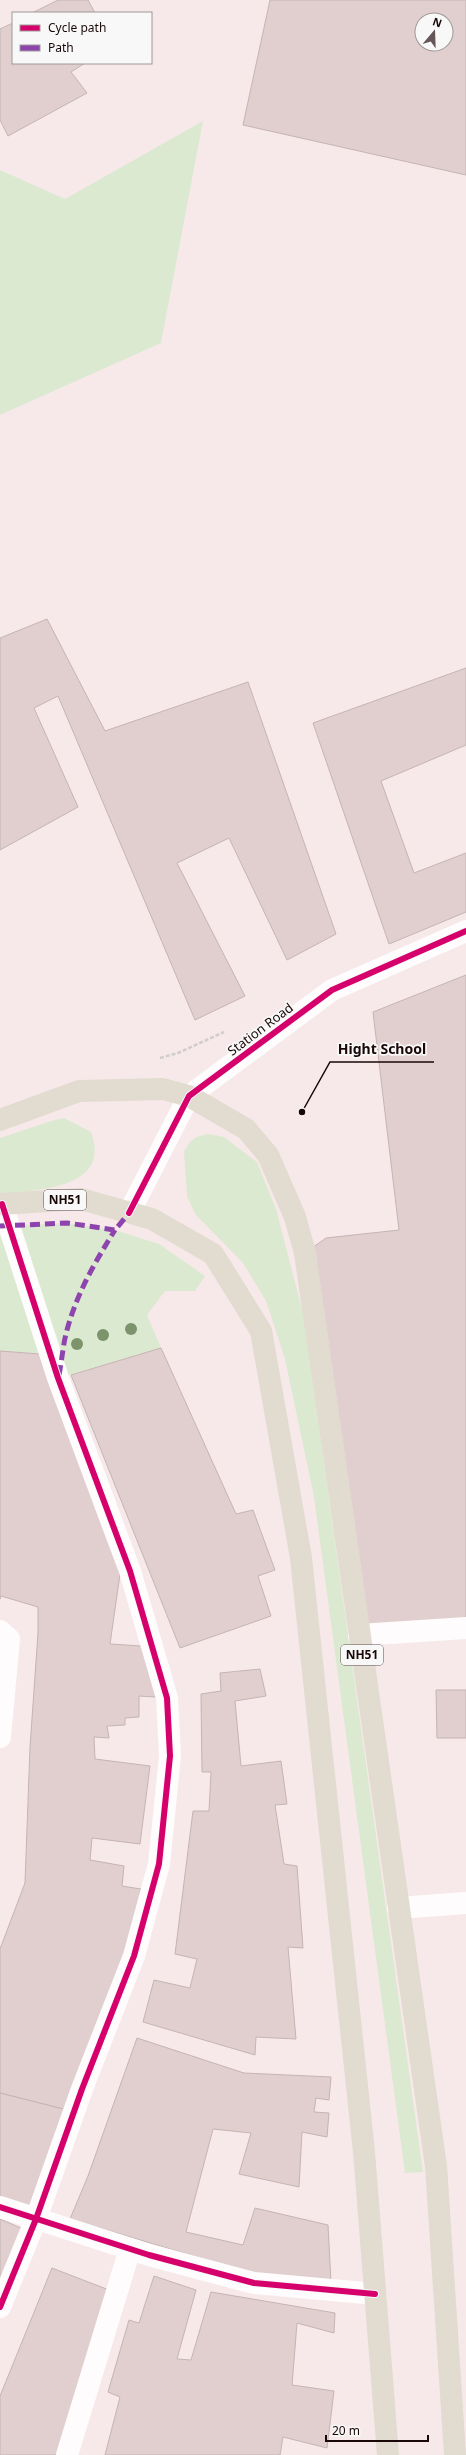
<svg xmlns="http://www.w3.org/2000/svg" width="466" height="2455" viewBox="0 0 466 2455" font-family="'Noto Sans',sans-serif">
  <rect width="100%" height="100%" fill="#f7e9e9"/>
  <g fill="#dce9d1">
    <path d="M203 121 161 343 0 415V170L65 199Z"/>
    <path d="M64 1118 91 1132C112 1189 38 1190 0 1194V1138L51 1121Z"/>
    <path d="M208 1134 224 1137 257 1162 276 1209 303 1313 423 2172 405 2173 314 1497 285 1359 266 1301 243 1263 195 1214 187 1196 184 1151 190 1142 196 1137Z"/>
    <path d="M67 1223 115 1230 159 1244 205 1276 195 1291H165L147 1315 161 1348 58 1378 50 1354 0 1351V1226Z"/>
  </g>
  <g fill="#e1cfcf" stroke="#c4b4b3" fill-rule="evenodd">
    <path d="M58 0H88L95 13H32Z"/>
    <path d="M270 0H466V175L243 125ZM422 20H446V44H422Z"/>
    <path d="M13 23V63H85L71 72 87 93 8 136 0 120V29Z"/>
    <path d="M47 619 105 731 248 682 336 934 287 960 229 838 177 863 245 996 195 1020 58 696 34 708 78 807 0 850V638Z"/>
    <path d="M466 668V745L381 781 414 873 466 853V912L389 944 313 723Z"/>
    <path d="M466 975V1628L359 1635 305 1253 326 1238 399 1230 373 1012Z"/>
    <path d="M161 1348 236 1514 253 1510 275 1570 258 1576 271 1616 180 1648 71 1375Z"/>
    <path d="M0 1351 40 1354 120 1574 110 1644 141 1646 156 1697 139 1696V1717L125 1718V1725L107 1726 109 1738 94 1737 95 1759 150 1766 140 1844 92 1838 90 1860 124 1866 122 1886 141 1889 129 1950 67 2110 0 2093V1949L25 1883 30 1747 38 1633V1607L1 1596 0 1599Z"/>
    <path d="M260 1669 266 1696 235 1701 241 1766 281 1761 287 1804 275 1805 284 1864 297 1866 303 1948 288 1947 296 2039 256 2037 255 2055 143 2022 154 1980 190 1988 197 1959 175 1954 193 1811H209L211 1772H202L201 1694 221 1691 220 1673Z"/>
    <path d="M436 1690H466V1738H437Z"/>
    <path d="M137 2038 244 2073 331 2077 329 2100 316 2098 314 2112 329 2113 327 2137 302 2132 299 2187 239 2174 251 2133 213 2129 186 2232 243 2245 255 2208 328 2225 331 2283 264 2277 70 2219 88 2176Z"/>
    <path d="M0 2093 67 2110 31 2212 0 2202Z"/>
    <path d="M0 2219 23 2229 0 2285Z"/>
    <path d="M52 2268 109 2290 59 2455H0V2396Z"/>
    <path d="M154 2276 196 2290 177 2359 191 2360 211 2292 335 2313 334 2333 297 2323 292 2385 334 2391 327 2448 283 2437 280 2455H105L120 2397 108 2392 129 2320 139 2323Z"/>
  </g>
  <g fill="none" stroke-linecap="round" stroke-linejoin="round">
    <path stroke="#d2cccc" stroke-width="2.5" stroke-dasharray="4 2" stroke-linecap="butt" d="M160 1058 178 1053 224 1032"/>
    <g stroke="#fefcfc" stroke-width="22">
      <path d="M0 1631 9 1639 0 1737"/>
      <path d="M359 1635 466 1628"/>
      <path d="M398 1908 466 1903"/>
      <path d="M0 2307 36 2219 82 2089 134 1956 159 1864 170 1756 167 1698 130 1571 58 1378 2 1204"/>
      <path d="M67 2455 130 2249"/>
    </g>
    <g stroke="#fefcfc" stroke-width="22">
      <path d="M129 1213 189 1096 332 990 466 931"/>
      <path d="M0 2207 149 2255 254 2283 375 2294"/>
    </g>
    <g stroke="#e2dbd0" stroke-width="22">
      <path d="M0 1120 79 1091 163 1089 189 1096 246 1129 268 1155 295 1217 305 1253 436 2166 455 2455"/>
      <path d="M0 1204 81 1199 152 1219 213 1254 261 1331 301 1558 364 2152 388 2455"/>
    </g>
    <g stroke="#8e44ad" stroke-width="5" stroke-dasharray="10 5" stroke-linecap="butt">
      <path d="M0 1226 67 1223 115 1230 129 1213"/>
      <path d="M59 1375C62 1360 63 1344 67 1330 77 1293 95 1262 115 1230"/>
    </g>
    <g stroke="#f8f8f8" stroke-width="8">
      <g id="cycleway">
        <path d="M129 1213 189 1096 332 990 466 931"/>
        <path d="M0 2207 149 2255 254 2283 375 2294"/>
        <path d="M0 2307 36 2219 82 2089 134 1956 159 1864 170 1756 167 1698 130 1571 58 1378 2 1204"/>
      </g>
    </g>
    <use href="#cycleway" stroke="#d6006c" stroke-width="6"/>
  </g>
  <g fill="#7c936c">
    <circle cx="131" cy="1329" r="6"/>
    <circle cx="103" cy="1335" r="6"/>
    <circle cx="77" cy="1344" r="6"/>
  </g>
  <g text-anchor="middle" stroke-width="3.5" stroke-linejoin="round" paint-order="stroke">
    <g fill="#f8f8f8" stroke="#5d4f50" stroke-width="1">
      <rect x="44" y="1190" width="42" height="20" rx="3"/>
      <rect x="341" y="1645" width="42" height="20" rx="3"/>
    </g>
    <g font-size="12" font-weight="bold" fill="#1a0708">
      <text x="65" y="1204">NH51</text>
      <text x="362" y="1659">NH51</text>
    </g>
    <g font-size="13" fill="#1a0708" stroke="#f8f8f8">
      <text transform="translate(260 1029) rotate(-37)" y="5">Station Road</text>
    </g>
  </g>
  <path fill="none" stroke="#1a0708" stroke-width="1.5" d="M302 1112L330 1062H434"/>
  <circle fill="#1a0708" stroke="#f8f8f8" stroke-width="1.5" cx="302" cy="1112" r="4"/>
  <g font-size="14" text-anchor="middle" font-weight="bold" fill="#1a0708" stroke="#f8f8f8" stroke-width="3.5" stroke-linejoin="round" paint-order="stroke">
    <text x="382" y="1054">Hight School</text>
  </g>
  <rect x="12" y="12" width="140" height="52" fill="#f8f8f8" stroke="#9f9898"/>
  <rect x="20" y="25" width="20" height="6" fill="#d6006c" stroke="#9f9898"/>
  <text x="48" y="32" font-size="12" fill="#1a0708">Cycle path</text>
  <rect x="20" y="45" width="20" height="6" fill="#8e44ad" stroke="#9f9898"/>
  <text x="48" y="52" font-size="12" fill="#1a0708">Path</text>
  <g transform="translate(434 32) rotate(19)"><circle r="19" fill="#f8f8f8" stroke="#9f9898"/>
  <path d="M0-3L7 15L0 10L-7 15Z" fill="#675657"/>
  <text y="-6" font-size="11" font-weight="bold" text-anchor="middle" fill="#1a0708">N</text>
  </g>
  <path d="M326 2435v6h102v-6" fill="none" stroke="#1a0708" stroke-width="2"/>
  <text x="332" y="2435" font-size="12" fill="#1a0708" stroke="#f8f8f8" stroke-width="3" paint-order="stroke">20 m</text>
</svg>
